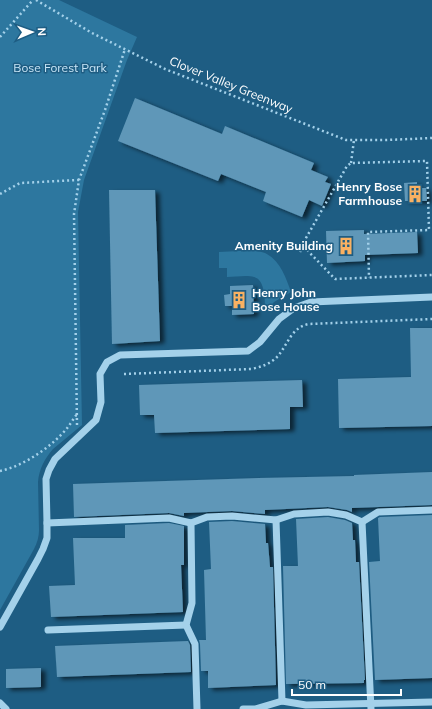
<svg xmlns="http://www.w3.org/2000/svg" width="432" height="709" viewBox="0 0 432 709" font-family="Mulish,sans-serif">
  <defs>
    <filter id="shadow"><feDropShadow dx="4.5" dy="2.5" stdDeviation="2" flood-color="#0009"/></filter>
  </defs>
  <rect width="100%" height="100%" fill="#1e5d83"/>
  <g fill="#2d779f">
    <path d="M0 0H59L137 37 127 60 84 180 78 212 82 425 53 449C45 458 39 469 38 482L39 530C39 537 37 543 34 549L0 610Z"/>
    <path d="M239 251C248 251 257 250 265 253 280 260 286 278 291 292L274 302 265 312C265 303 266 280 254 277 247 275 235 277 227 277V268H219V252Z"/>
  </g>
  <g fill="#5f97b8" filter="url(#shadow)">
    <path d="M135 98 222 134 225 126 314 163 311 170 328 177 325 182 331 184 322 206 309 200 302 217 263 201 266 192 221 174 218 181 118 141Z"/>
    <path d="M417 182V188H426L427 201H405L404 183Z"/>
    <path d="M109 190H155L160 341 112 344Z"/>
    <path d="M364 230V234L417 232 418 253 365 255V261L327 263 326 231Z"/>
    <path d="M253 285 254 314 232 315V306H225L224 295 230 294V286Z"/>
    <path d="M410 328H432V426L339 428 338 379 411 377Z"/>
    <path d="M302 380 303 407H290V429L155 433 154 415H140L139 385Z"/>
    <path d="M432 472V505L352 508V512L347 510 328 507 265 510V514L232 511 184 513V516L169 513 74 517 73 484 259 478 354 476V475Z"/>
    <path d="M432 515V678L375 680 369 562 380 561 378 518 380 517Z"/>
    <path d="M328 517 345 520 352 523 353 540H355L356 562H359L365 680H364V683L286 684 283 566H298L296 519Z"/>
    <path d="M232 521 265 524 266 543H268L270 567H273L276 685 208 688V671H201L200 644 199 640H206L204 570 211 569 209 522Z"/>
    <path d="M169 523 184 526V565H181L183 612 51 617 49 586 75 585 73 538H125V525Z"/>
    <path d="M188 641 190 645 191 672 57 677 55 646Z"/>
    <path d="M41 668V687L6 688V669Z"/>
  </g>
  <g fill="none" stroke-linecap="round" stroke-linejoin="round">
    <g stroke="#a4d1ea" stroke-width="2.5" stroke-dasharray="2 3" stroke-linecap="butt">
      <path d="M36 0 92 33 165 69 346 140H387L432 138"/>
      <path d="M0 37 33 0"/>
      <path d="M351 163 354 140"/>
      <path d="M0 194 20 183 79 180"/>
      <path d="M305 240 308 251 335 279 432 275"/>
      <path d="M300 252 306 238 347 166 351 163 427 161 429 230 368 232 369 278"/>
      <path d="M124 374 251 369C261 367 270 364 277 357 288 345 291 327 309 324L432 319"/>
      <path d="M77 425 74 214 79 180 105 110 125 49"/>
      <path d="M0 471C24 466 53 446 68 427 71 423 74 418 77 414"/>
    </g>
    <g stroke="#a4d1ea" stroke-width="7">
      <path d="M276 520 282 701"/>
      <path d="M362 522 378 512 432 510"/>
      <path d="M47 523 169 518 191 523"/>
      <path d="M0 627 38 559 43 549 47 538V523L46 479 49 470 55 459 96 420 101 402 100 374 107 362 120 355 248 351 260 342 279 319 294 308 311 302 432 297"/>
      <path d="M48 630 186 625"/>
      <path d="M0 703 6 709"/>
      <path d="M197 709 195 644 186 625 192 603 191 523 207 517 232 516 276 520 294 514 328 512 346 515 362 522 371 709"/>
      <path d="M243 709H255L282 701 306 705 432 702"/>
    </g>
  </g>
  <defs>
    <g id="building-bare" transform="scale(1.38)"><path d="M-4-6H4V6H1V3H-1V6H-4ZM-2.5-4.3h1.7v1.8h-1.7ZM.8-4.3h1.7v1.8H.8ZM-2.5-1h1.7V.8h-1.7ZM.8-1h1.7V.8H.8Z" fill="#f9b162" stroke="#1e5d83" stroke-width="2.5" paint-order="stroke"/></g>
  </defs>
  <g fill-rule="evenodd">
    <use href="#building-bare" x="415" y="194"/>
    <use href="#building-bare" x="346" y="246"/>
    <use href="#building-bare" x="239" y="300"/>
  </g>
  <g text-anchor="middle" stroke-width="3" stroke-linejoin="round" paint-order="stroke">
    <g font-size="12" fill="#c8e6f7" stroke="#1e5d83">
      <text x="60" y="72">Bose Forest Park</text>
    </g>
    <g font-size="12" fill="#fff" stroke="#1e5d83">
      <text transform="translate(231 85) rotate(22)" y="4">Clover Valley Greenway</text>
    </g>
    <g font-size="12" font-weight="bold" fill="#fff" stroke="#1e5d83" text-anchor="end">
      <text x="402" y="191">Henry Bose<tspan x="402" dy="14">Farmhouse</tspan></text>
      <text x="333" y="250">Amenity Building</text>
      <text x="252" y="297" text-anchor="start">Henry John<tspan x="252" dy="14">Bose House</tspan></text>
    </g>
  </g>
  <g transform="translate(32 32) rotate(88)" stroke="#1e5d83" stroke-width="3" paint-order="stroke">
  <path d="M0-3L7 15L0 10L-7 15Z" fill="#ffffff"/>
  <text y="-6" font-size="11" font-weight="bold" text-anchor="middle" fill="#ffffff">N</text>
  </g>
  <path d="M292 689v6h109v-6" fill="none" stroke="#ffffff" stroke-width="2"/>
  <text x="298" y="689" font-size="12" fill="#ffffff" stroke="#1e5d83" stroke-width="3" paint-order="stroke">50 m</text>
</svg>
